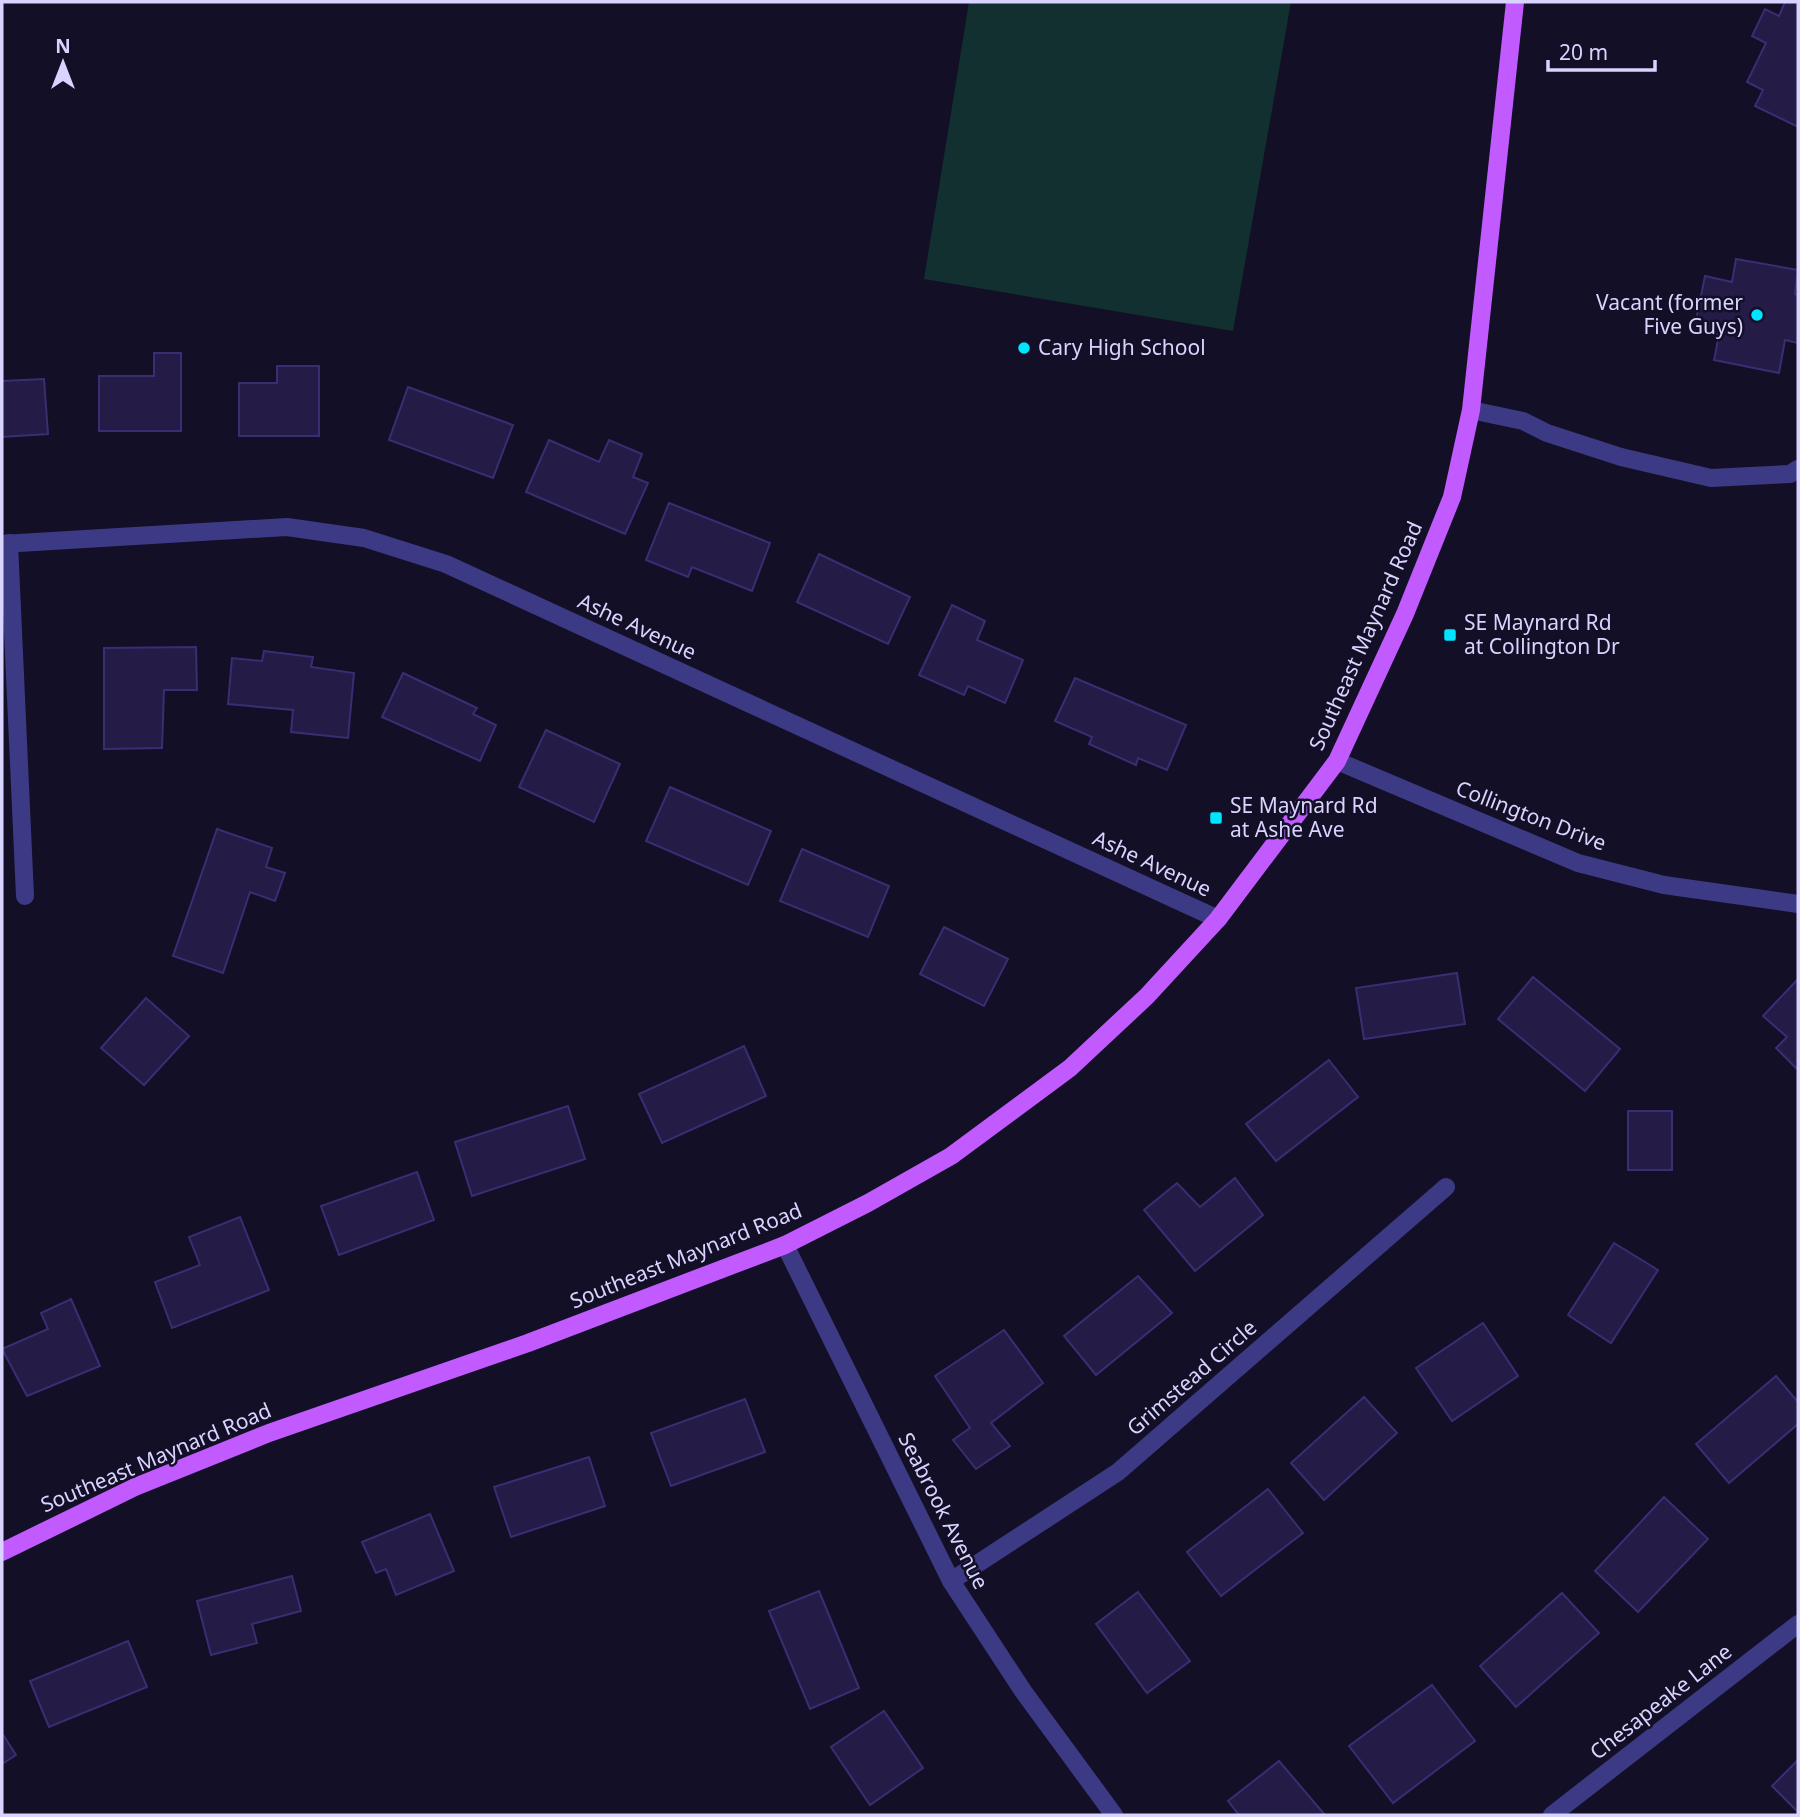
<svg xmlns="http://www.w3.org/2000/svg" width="1800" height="1817" viewBox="0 0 1800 1817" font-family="'Noto Sans',sans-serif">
  <rect width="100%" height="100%" fill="#130f26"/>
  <path fill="#12302f" d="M969 2H1291L1233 331 924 279Z"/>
  <g fill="#241b47" stroke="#3b2d73" stroke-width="2">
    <path d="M1785 2H1798V127L1755 106 1763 90 1747 82 1766 43 1752 36 1765 9 1779 16Z"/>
    <path d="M1736 259 1798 270 1795 294 1798 295V343L1785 340 1779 373 1714 360 1719 335 1694 330 1705 276 1732 282Z"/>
    <path d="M154 353H181V431H99V376H154Z"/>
    <path d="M277 366H319V436H239V383H277Z"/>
    <path d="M44 379 48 434 2 437V381Z"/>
    <path d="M408 387 513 425 493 478 389 440Z"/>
    <path d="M549 440 599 462 609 440 642 454 633 477 648 483 625 534 526 492Z"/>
    <path d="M669 503 770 543 752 591 692 567 688 577 646 560Z"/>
    <path d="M819 554 910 597 888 644 797 602Z"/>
    <path d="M952 605 985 621 977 640 1023 660 1005 703 968 686 964 695 919 675Z"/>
    <path d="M196 647 197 690H164L162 748 104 749V648Z"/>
    <path d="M264 651 313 657 311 667 354 673 348 738 291 732 293 710 228 704 232 658 262 661Z"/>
    <path d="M403 673 477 708 473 714 496 725 480 761 382 717Z"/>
    <path d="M1075 678 1186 725 1167 770 1138 758 1136 765 1089 744 1092 737 1055 721Z"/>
    <path d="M546 730 620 764 594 822 519 787Z"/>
    <path d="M670 787 771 831 748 885 646 841Z"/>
    <path d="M217 829 272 848 266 867 285 873 275 901 250 892 223 973 173 956Z"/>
    <path d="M802 849 889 886 868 937 780 901Z"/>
    <path d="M944 927 1008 959 984 1006 920 974Z"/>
    <path d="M1457 973 1465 1024 1364 1039 1356 988Z"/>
    <path d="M1533 977 1620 1049 1585 1091 1498 1019Z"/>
    <path d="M1798 979V1070L1776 1048 1787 1037 1763 1016Z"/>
    <path d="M146 998 189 1036 144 1085 101 1048Z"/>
    <path d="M744 1046 766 1096 662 1143 639 1094Z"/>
    <path d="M1329 1060 1358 1097 1276 1161 1246 1124Z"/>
    <path d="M568 1106 585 1159 472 1196 455 1142Z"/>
    <rect x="1628" y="1111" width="44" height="59"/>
    <path d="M417 1172 434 1220 339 1255 321 1206Z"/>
    <path d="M1235 1178 1263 1215 1195 1271 1144 1210 1177 1183 1200 1207Z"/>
    <path d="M240 1217 269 1290 172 1328 155 1282 200 1265 189 1237Z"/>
    <path d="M1614 1243 1658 1270 1611 1343 1568 1315Z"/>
    <path d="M1138 1276 1172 1313 1096 1375 1064 1336Z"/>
    <path d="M71 1299 100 1366 27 1396 2 1349 48 1329 41 1313Z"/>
    <path d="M1483 1323 1518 1376 1452 1421 1416 1368Z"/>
    <path d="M1004 1330 1043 1383 991 1423 1010 1446 976 1469 953 1440 970 1428 935 1376Z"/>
    <path d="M1776 1376 1798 1402V1424L1729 1483 1696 1444Z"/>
    <path d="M1364 1397 1397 1433 1324 1500 1291 1463Z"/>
    <path d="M745 1399 765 1452 671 1486 651 1433Z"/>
    <path d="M589 1457 605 1506 511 1537 494 1487Z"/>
    <path d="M1268 1489 1303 1533 1221 1596 1187 1552Z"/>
    <path d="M1664 1497 1708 1539 1638 1612 1595 1571Z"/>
    <path d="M430 1514 454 1571 396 1595 386 1569 376 1573 362 1542Z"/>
    <path d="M292 1576 301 1611 252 1624 257 1643 211 1655 197 1601Z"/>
    <path d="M819 1591 859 1688 810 1709 769 1611Z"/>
    <path d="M1138 1592 1190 1661 1147 1693 1096 1624Z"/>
    <path d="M1562 1593 1599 1633 1516 1707 1480 1666Z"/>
    <path d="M128 1641 147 1687 49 1727 30 1681Z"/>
    <path d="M1432 1685 1475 1741 1393 1803 1349 1746Z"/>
    <path d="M884 1711 923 1768 870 1805 831 1747Z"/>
    <path d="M2 1733 16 1755 2 1764Z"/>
    <path d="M1798 1760V1812L1772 1786Z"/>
    <path d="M1279 1761 1325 1815H1239L1228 1801Z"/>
  </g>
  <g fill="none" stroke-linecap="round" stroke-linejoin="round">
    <g stroke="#3d3a85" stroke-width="18">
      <path d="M1471 410 1523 421 1547 433 1621 457 1711 478 1790 474 1798 469"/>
      <path d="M9 543 25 896"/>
      <path d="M2 544 287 527 364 538 446 564 1218 919"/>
      <path d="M1337 761 1578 863 1664 885 1798 904"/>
      <path d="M785 1245 951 1581 1023 1691 1114 1815"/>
      <path d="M951 1581 1118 1472 1446 1187"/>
      <path d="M1552 1815 1798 1624"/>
    </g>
    <path stroke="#c25bff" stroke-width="18" d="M2 1552 135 1487 269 1433 528 1343 785 1245 868 1203 951 1156 1070 1068 1147 996 1218 919 1337 761 1405 614 1452 497 1471 410 1515 2"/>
  </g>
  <g fill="#00e5ff" stroke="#130f26" stroke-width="2.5">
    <circle cx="1757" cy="315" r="7"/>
    <circle cx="1024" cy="348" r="7"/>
    <rect x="1443" y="628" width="14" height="14" rx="3.5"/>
    <rect x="1209" y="811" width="14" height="14" rx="3.5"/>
  </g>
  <g text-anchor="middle" stroke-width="5" stroke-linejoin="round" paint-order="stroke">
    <g font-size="21" fill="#d9d4ff" stroke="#130f26" text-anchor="start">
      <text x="1743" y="310" text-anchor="end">Vacant (former<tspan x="1743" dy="24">Five Guys)</tspan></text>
      <text x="1038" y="355">Cary High School</text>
      <text x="1464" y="630">SE Maynard Rd<tspan x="1464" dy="24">at Collington Dr</tspan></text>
      <text x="1230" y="813">SE Maynard Rd<tspan x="1230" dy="24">at Ashe Ave</tspan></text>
    </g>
    <g font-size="21" fill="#d9d4ff" stroke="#130f26">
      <text transform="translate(637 627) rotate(25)" y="7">Ashe Avenue</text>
      <text transform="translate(1366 636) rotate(-66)" y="7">Southeast Maynard Road</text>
      <text transform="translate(1531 816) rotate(21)" y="7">Collington Drive</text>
      <text transform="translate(1152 864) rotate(25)" y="7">Ashe Avenue</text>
      <text transform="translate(686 1256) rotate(-22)" y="7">Southeast Maynard Road</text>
      <text transform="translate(1192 1378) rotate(-41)" y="7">Grimstead Circle</text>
      <text transform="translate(156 1458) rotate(-23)" y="7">Southeast Maynard Road</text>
      <text transform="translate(943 1511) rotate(63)" y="7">Seabrook Avenue</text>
      <text transform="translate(1661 1702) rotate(-38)" y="7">Chesapeake Lane</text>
    </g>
  </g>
  <rect width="1800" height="1817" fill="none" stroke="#d9d4ff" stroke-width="7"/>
  <g transform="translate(63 63)" stroke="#130f26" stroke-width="5" paint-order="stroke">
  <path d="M0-5L12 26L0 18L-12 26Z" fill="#d9d4ff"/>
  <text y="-10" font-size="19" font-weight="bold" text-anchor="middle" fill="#d9d4ff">N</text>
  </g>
  <path d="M1548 60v10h107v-10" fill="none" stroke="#d9d4ff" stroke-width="3.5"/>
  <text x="1559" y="60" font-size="21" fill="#d9d4ff" stroke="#130f26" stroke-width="5" paint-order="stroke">20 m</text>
</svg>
